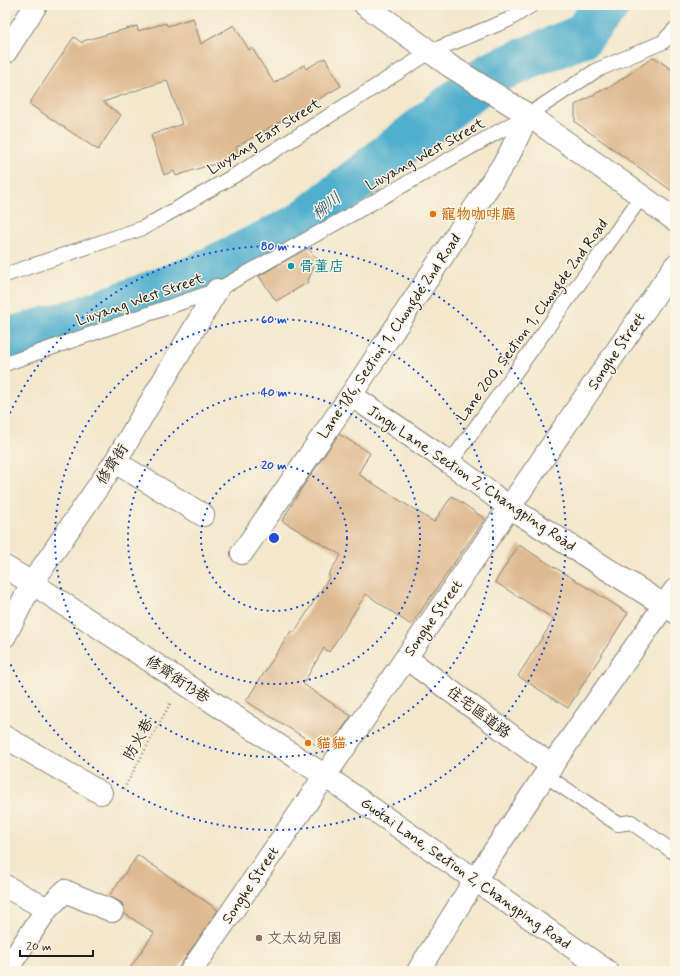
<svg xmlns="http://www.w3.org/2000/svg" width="680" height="976" viewBox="0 0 680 976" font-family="Mynerve,'LXGW WenKai TC',sans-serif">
  <rect width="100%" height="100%" fill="#fcf5e5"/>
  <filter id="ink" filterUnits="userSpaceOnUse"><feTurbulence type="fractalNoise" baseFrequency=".025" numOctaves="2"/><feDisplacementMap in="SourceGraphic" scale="8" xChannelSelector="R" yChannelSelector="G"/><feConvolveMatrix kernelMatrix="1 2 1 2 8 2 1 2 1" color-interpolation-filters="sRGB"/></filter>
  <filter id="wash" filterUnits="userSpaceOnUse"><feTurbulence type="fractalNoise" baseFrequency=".012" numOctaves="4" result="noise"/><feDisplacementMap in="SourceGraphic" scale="16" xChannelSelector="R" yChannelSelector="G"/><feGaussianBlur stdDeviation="0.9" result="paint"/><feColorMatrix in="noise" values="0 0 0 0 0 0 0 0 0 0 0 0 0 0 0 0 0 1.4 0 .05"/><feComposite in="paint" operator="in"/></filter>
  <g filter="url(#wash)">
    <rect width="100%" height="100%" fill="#f3e7cc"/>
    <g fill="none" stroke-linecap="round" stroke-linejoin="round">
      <path stroke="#4fafcd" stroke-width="44" d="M5 340 78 320 192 278 300 225 492 73 582 36 608 5"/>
    </g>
    <g id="blocks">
      <g fill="#deba91">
        <path d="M193 18 201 44 234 25 249 50 252 48 274 83 304 65 306 69 325 58 341 86 236 147 239 154 227 162 206 166 176 176 174 171 164 175 151 135 182 124 167 80 103 102 121 115 98 150 29 104 74 37 82 43 83 41 137 26 138 31 166 23 167 26Z"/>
        <path d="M654 57 675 72V193L575 122V105L606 88 607 89Z"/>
        <path d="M308 248 317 259 307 283 276 301 259 276Z"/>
        <path d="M339 434 370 453 358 474 434 522 452 496 485 519 411 625 366 594 329 652 324 648 303 684 351 716 330 746 316 745 246 701 291 631 294 633 330 576 328 575 341 555 282 521 302 488Z"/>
        <path d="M519 545 628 613 568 708 518 676 554 619 495 582Z"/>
        <path d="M138 855 218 910 181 964 178 971H128L154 933 124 913V909L122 903 109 896Z"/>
      </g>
    </g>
  </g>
  <g filter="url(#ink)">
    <use href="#blocks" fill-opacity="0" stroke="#888274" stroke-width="1"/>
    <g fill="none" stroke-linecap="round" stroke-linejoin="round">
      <g stroke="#888274" stroke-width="16">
        <g id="service">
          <path d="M5 275 143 228 244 170 430 52 508 20 532 5"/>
          <path d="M5 364 217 290 528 115 597 70 663 42 675 29"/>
          <path d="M450 463 642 196"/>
          <path d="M545 775 618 824 631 822 675 853"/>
        </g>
      </g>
      <g stroke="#888274" stroke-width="24">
        <g id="minor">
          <path d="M365 5 450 66 528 115 675 220"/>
          <path d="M5 53 36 5"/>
          <path d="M351 395 450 463 509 507 675 612"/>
          <path d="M115 462 203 515"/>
          <path d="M242 553 351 395 508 157 528 115"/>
          <path d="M5 567 32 583 325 776 607 971"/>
          <path d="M5 636 32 583 115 462 217 290"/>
          <path d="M406 658 552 766"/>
          <path d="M5 737 101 793"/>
          <path d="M5 886 47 909"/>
          <path d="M9 971V966L47 909 65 891 112 911"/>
          <path d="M191 971 675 266"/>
          <path d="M418 971 475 880 545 775 675 590"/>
        </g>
      </g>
      <path stroke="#888274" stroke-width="2.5" stroke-dasharray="1 3" stroke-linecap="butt" d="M124 789 171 702"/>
      <use href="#service" stroke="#fff" stroke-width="14"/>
      <use href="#minor" stroke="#fff" stroke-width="22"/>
    </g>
  </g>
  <g fill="none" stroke="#1d4ed8" stroke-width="2" stroke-dasharray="2 4">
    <circle cx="274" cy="538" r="73"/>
    <circle cx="274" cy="538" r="146"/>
    <circle cx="274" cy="538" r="219"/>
    <path d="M5 424A292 292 0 1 1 5 652"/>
  </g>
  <g fill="#e8710a" stroke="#fcf5e5" stroke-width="1.5">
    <circle cx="433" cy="214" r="4"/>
    <circle cx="308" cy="743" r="4"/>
  </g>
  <circle fill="#0f9aa8" stroke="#fcf5e5" stroke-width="1.5" cx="291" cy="266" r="4"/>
  <circle fill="#8d6e63" stroke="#fcf5e5" stroke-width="1.5" cx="259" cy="938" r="4"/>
  <g text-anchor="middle" stroke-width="3" stroke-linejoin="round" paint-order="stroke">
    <g font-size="15" fill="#1c1c1c" stroke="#fcf5e5">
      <text transform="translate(264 136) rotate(-32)" y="5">Liuyang East Street</text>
      <text transform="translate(425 154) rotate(-29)" y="5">Liuyang West Street</text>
      <text transform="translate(140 299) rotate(-19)" y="5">Liuyang West Street</text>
      <text transform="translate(532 320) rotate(-54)" y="5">Lane 200, Section 1, Chongde 2nd Road</text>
      <text transform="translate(389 336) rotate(-56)" y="5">Lane 186, Section 1, Chongde 2nd Road</text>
      <text transform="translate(616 351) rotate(-56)" y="5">Songhe Street</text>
      <text transform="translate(112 464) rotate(-57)" y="5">修齊街</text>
      <text transform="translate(472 478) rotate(34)" y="5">Jingu Lane, Section 2, Changping Road</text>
      <text transform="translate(433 618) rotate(-55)" y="5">Songhe Street</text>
      <text transform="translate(178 679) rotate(33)" y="5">修齊街13巷</text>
      <text transform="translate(479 712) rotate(37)" y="5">住宅區道路</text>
      <text transform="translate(138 739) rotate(-62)" y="5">防火巷</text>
      <text transform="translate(466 873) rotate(35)" y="5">Guotai Lane, Section 2, Changping Road</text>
      <text transform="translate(250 885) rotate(-56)" y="5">Songhe Street</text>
    </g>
    <g font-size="15" fill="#c56008" stroke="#fcf5e5" text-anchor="start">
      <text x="441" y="219">寵物咖啡廳</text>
      <text x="316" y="748">貓貓</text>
    </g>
    <g font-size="15" fill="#0d838f" stroke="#fcf5e5" text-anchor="start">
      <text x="299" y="271">骨董店</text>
    </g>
    <g font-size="15" fill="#785e54" stroke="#fcf5e5" text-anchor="start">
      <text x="267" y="943">文太幼兒園</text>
    </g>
    <g font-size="16" font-style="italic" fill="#335e6c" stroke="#fcf5e5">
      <text transform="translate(326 205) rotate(-39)" y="6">柳川</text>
    </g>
  </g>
  <circle cx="274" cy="538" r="6" fill="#1d4ed8" stroke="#fcf5e5" stroke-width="2"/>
  <g font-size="12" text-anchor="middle" font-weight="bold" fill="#1d4ed8" stroke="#fcf5e5" stroke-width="3" stroke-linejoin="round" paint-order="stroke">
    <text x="274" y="250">80 m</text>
    <text x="274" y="323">60 m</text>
    <text x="274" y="396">40 m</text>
    <text x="274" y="469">20 m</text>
  </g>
  <rect width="680" height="976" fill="none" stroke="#fcf5e5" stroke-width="20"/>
  <path d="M20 950v6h73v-6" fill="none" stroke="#1c1c1c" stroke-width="2"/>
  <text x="26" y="950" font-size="12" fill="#1c1c1c" stroke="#fcf5e5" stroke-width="3" paint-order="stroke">20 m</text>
</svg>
